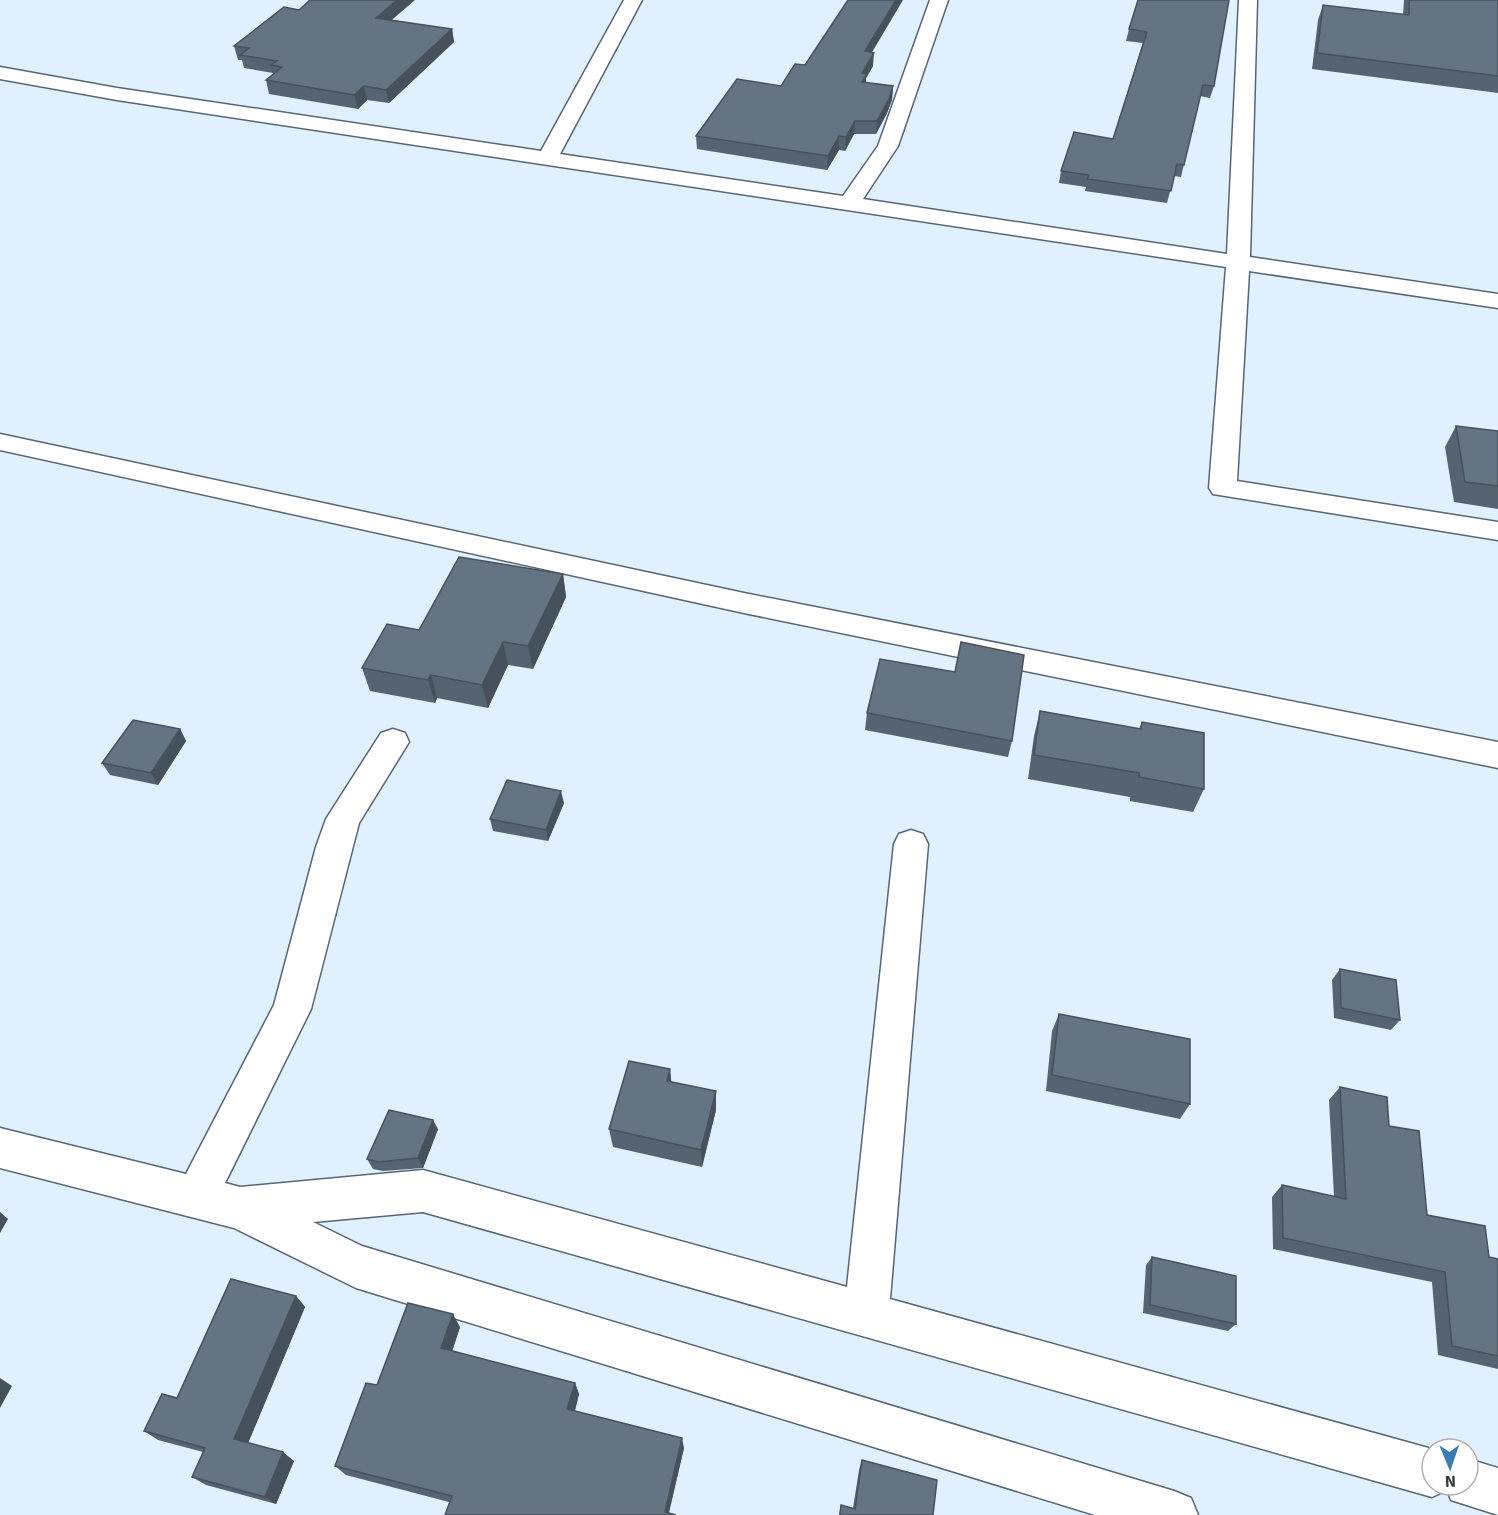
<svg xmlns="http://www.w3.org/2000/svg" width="1498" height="1515" viewBox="0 0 1498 1515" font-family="Signika,sans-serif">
  <rect width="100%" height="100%" fill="#e1f0fe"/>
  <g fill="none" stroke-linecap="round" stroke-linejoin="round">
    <g stroke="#566674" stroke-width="3">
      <g id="street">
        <path d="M624 0H642L560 154 843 196 878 146 930 0H948L898 146 863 199 1227 254 1239 0H1257L1250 257 1498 294V308L1249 271 1237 481 1498 522V540L1213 494 1209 488 1226 267 117 100 0 79V67L117 88 541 151Z"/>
        <path d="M0 434 744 593 1498 742V768L744 613 0 450Z"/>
        <path d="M393 729 405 733 409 742 359 823 311 1009 225 1183 240 1187 423 1170 847 1287 894 844 899 834 911 830 923 834 928 844 890 1299 1432 1449V1485H1468V1459L1498 1468V1515L1451 1500 1447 1490 1432 1497 423 1212 313 1222 362 1246 1174 1491 1191 1498 1198 1515H1095L356 1288 234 1228 0 1168V1128L186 1174 274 1005 316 847 326 819 381 733Z"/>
      </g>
    </g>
    <use href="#street" fill="#fff" fill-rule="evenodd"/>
  </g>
  <g fill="#566471">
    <path d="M1138 0 1214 86 1210 98 1200 96 1181 177 1174 176 1167 203 1085 191 1086 187 1059 183 1061 171 1113 139 1143 43 1126 41 1129 29Z"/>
    <path d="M1404 0H1498V93L1312 69 1318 20 1323 5 1403 15Z"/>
    <path d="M391 20 452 29 454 42 389 103 367 100 358 109 269 94 266 80 273 74V73L244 68 242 60H238L234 46Z"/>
    <path d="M872 52 873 66 866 78V83L893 86 892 100 887 113 876 134H854L845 151 839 150 827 170 697 149 696 136 781 86 805 65Z"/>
    <path d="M1456 426 1498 431V509L1454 502 1445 447Z"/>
    <path d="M563 574 566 597 533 669 508 665 488 708 437 698 435 703 370 691 362 668 419 630Z"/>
    <path d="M955 672 1012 741 1008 757 865 730 867 713Z"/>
    <path d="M1040 711 1139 729 1142 722 1204 789 1193 812 1130 801V797L1028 779 1034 736Z"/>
    <path d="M180 729 186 741 158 785 110 775 102 763Z"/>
    <path d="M564 803 548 841 493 831 490 819Z"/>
    <path d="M1340 969 1400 1020 1391 1030 1334 1018 1332 980Z"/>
    <path d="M1059 1014 1190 1104 1180 1119 1046 1091 1052 1031Z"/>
    <path d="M670 1069 671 1082 716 1091V1110L702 1167 613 1147 609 1129Z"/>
    <path d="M1340 1087 1389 1126 1427 1215 1489 1257 1498 1259V1369L1438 1355 1432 1282 1273 1249 1272 1197 1282 1185 1334 1197 1329 1100Z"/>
    <path d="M438 1129 423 1168 383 1171 373 1169 367 1159Z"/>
    <path d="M1152 1257 1236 1324 1228 1331 1143 1313 1146 1265Z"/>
    <path d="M296 1296 305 1307 248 1443 294 1461 276 1504 206 1485 192 1477 203 1452 158 1440 144 1431 177 1398Z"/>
    <path d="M460 1327 452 1351 575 1383 579 1394 575 1411 684 1448 669 1513 449 1502 346 1475 335 1466 377 1385Z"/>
    <path d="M862 1460 933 1515H839L841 1505 853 1508 859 1470Z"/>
  </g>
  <g fill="#46515c">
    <path d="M397 0H415L379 31 376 18Z"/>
    <path d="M896 0H903L865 64V51Z"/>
    <path d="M452 29 454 42 389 103 386 90Z"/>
    <path d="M874 53 873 66 866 78V87L861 95 862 73Z"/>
    <path d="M364 86 367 100 358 109 354 95Z"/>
    <path d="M893 86 892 100 887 113 876 134 877 121Z"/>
    <path d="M855 121 854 134 845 151 846 137Z"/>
    <path d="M839 136V150L827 170 828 156Z"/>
    <path d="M563 574 566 597 533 669 528 646Z"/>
    <path d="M503 642 508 665 488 708 482 685Z"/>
    <path d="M431 675 437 698 435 703 428 680Z"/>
    <path d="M180 729 186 741 158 785 151 773Z"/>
    <path d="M561 791 564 803 548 841 546 830Z"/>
    <path d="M670 1069 672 1089 667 1081Z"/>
    <path d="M716 1091V1110L702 1167 701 1150Z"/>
    <path d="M433 1120 438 1129 423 1168 418 1158Z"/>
    <path d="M0 1212 8 1219 0 1233Z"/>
    <path d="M296 1296 305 1307 246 1448 234 1439Z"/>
    <path d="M453 1314 460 1327 449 1361 441 1348Z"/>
    <path d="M0 1378 12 1386 0 1408Z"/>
    <path d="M575 1383 579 1394 572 1420 567 1409Z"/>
    <path d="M682 1438 684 1448 668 1515 665 1512Z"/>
    <path d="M283 1452 294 1461 276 1504 265 1497Z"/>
  </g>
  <g fill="#647483" stroke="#46515c" stroke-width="1.5">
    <path d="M310 0H397L376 18 452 29 386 90 364 86 354 95 266 80 282 67 271 65 277 61 240 55 249 48 234 46 284 7 299 10Z"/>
    <path d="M848 0H896L865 51 874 53 862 73 867 74 862 82 893 86 889 99 877 121H855L846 137 839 136 828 156 696 136 737 79 781 86 795 64 805 65Z"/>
    <path d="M1138 0H1229L1214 86 1203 85 1184 165 1177 164 1171 191 1087 179 1089 175 1061 171 1074 132 1113 139 1147 32 1129 29Z"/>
    <path d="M1409 0H1498V76L1317 53 1323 5 1409 15Z"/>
    <path d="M1456 426 1498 431V486L1465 482Z"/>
    <path d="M459 557 563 574 528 646 503 642 482 685 431 675 428 680 362 668 387 624 419 630Z"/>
    <path d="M961 642 1024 655 1012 741 867 713 880 659 955 672Z"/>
    <path d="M1040 711 1141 729 1142 722 1204 733V789L1139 777V773L1034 755Z"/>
    <path d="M133 720 180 729 151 773 102 763Z"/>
    <path d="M507 780 561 791 546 830 490 819Z"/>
    <path d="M1340 969 1396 980 1400 1020 1341 1008Z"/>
    <path d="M1059 1014 1190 1039V1104L1052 1075Z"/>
    <path d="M629 1061 670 1069 667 1081 716 1091 701 1150 609 1129Z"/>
    <path d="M1340 1087 1387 1097 1389 1126 1419 1131 1427 1215 1485 1226 1489 1257 1498 1259V1356L1452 1346 1445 1272 1283 1238 1282 1185 1346 1199Z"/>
    <path d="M389 1110 433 1120 418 1158 378 1162 367 1159Z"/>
    <path d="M1152 1257 1236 1276V1324L1150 1305Z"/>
    <path d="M231 1279 296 1296 234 1439 283 1452 265 1497 192 1477 205 1448 144 1431 162 1394 177 1398Z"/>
    <path d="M408 1303 453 1314 441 1348 575 1383 567 1409 682 1438 665 1512 676 1515H445L452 1496 335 1466 366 1383 377 1385Z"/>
    <path d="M862 1460 937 1480 933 1515H840L841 1505 855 1509Z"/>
  </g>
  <g transform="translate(1450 1467) rotate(178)"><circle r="28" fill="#ffffff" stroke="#aeb1b3" stroke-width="1.5"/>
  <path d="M0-4.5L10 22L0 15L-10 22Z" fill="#387db3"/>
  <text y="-9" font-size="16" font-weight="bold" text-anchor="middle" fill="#343b41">N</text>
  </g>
</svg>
